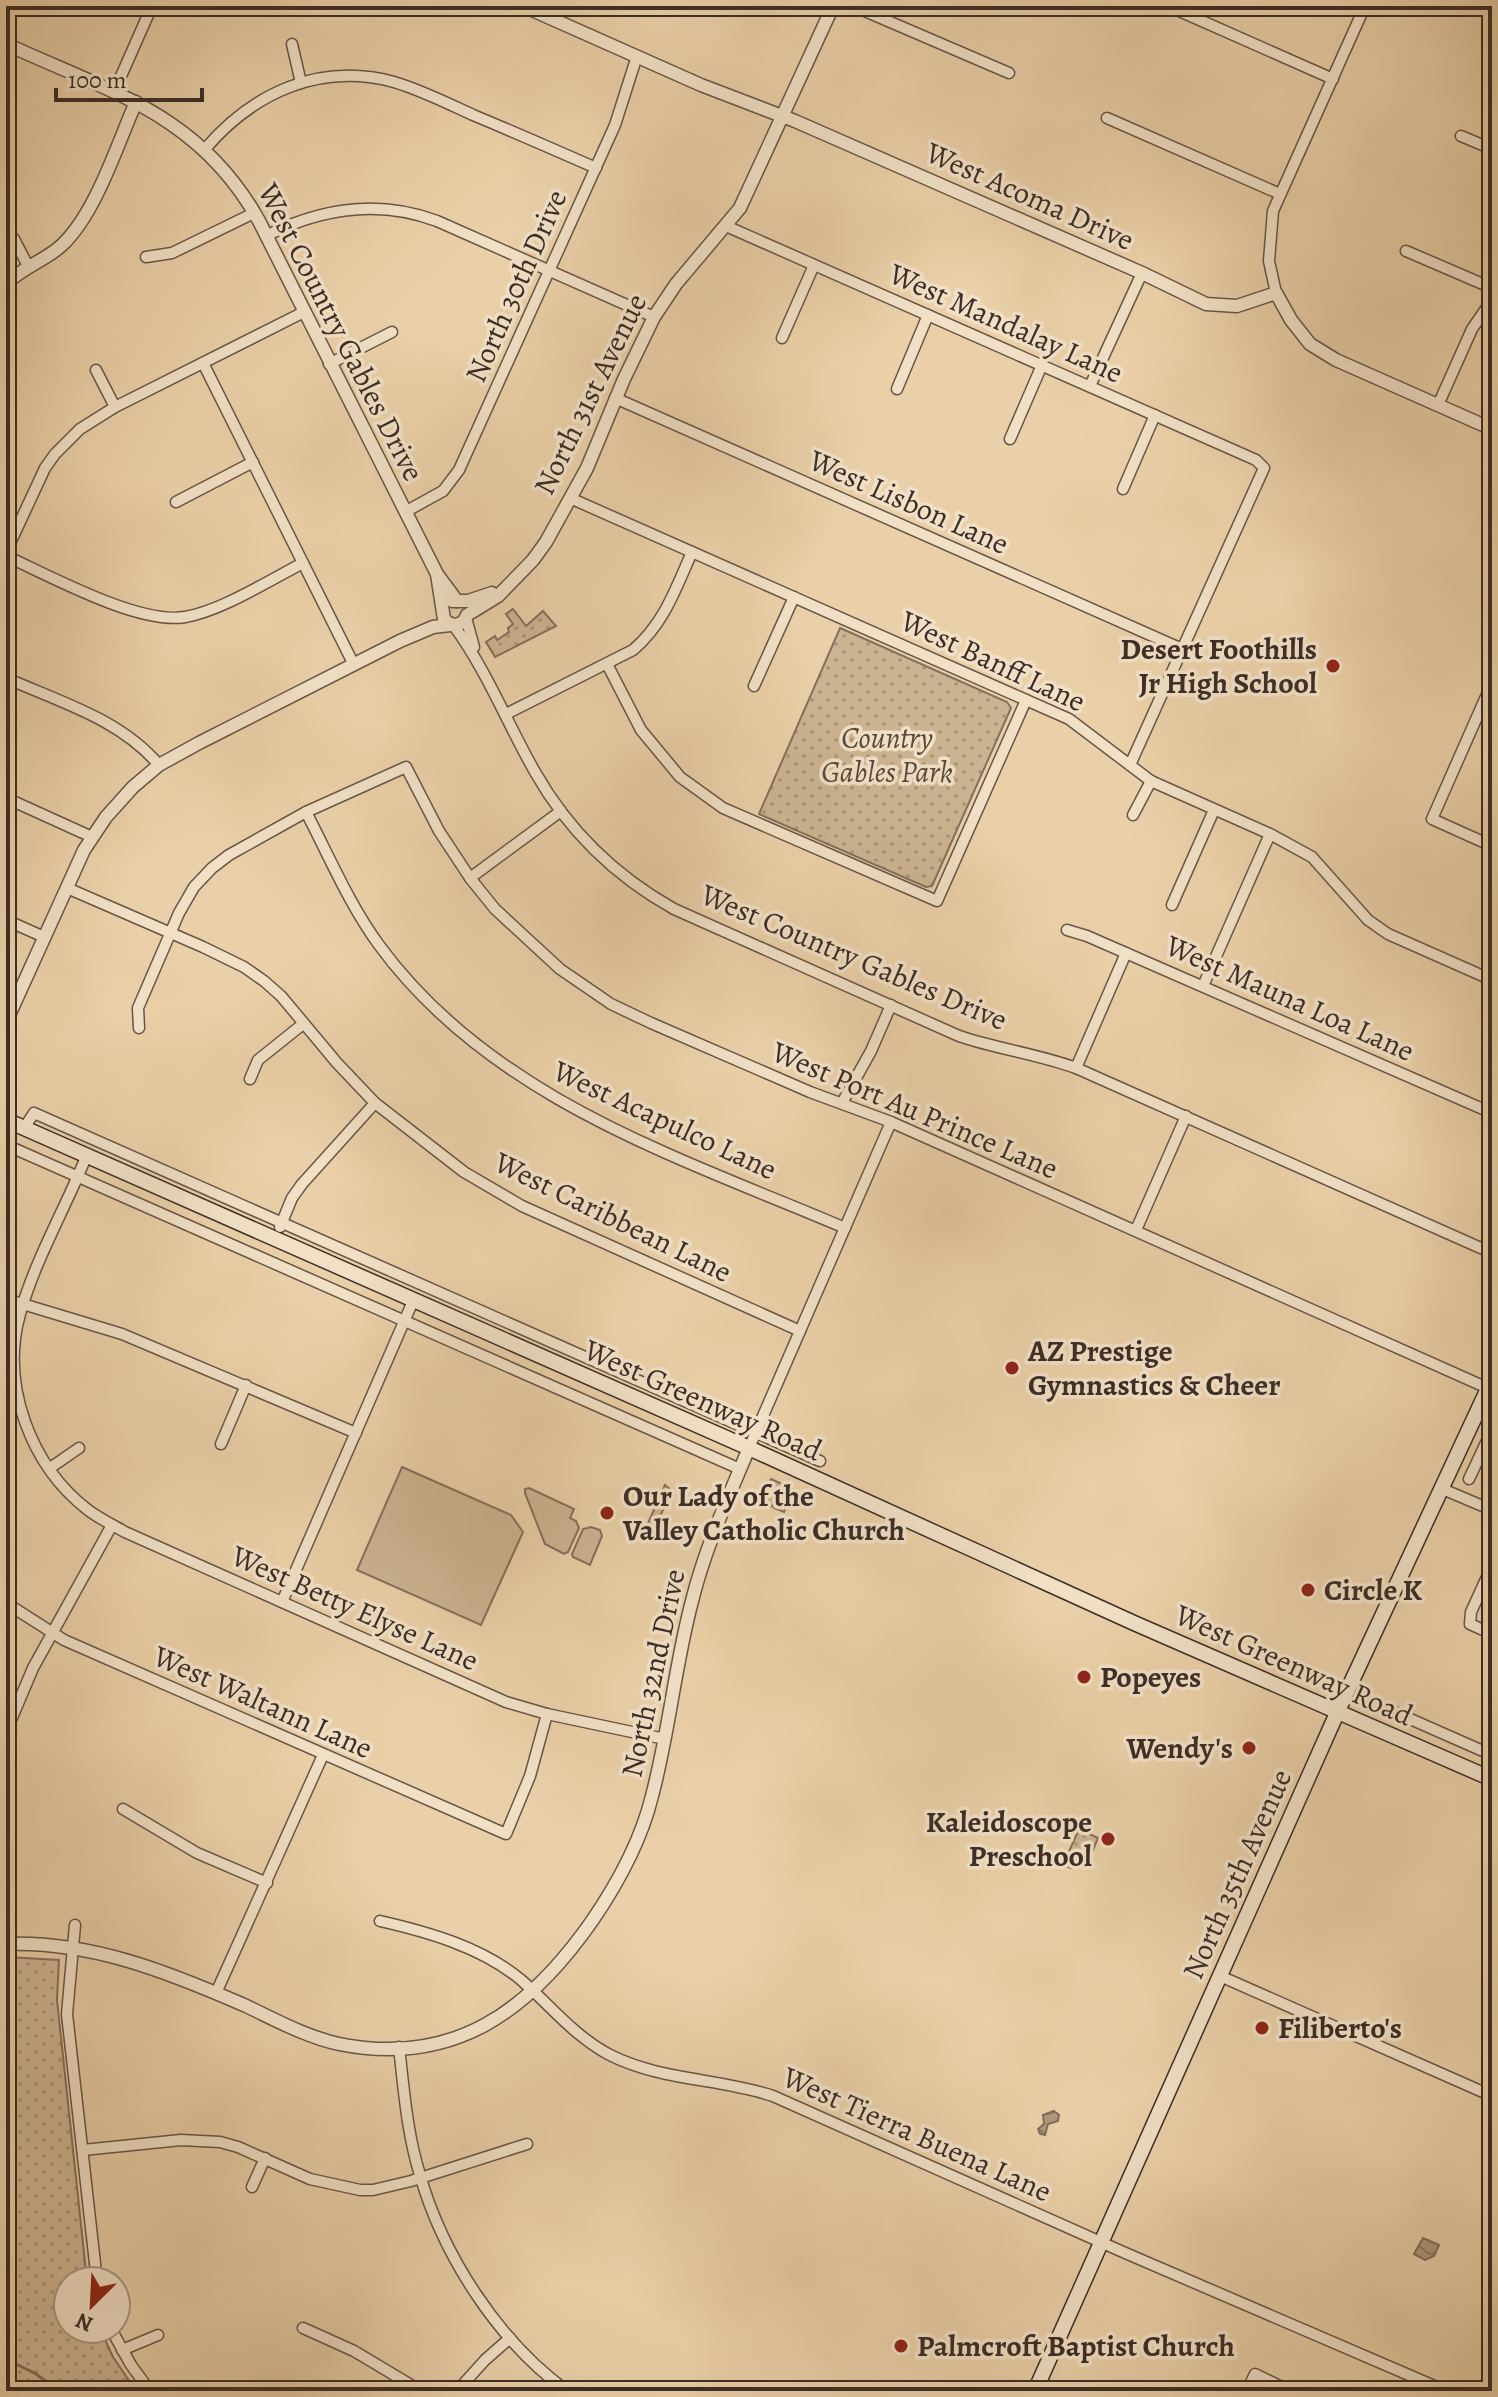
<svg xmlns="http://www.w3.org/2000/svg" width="1498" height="2397" viewBox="0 0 1498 2397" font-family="Alegreya,serif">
  <defs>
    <pattern id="park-dots" width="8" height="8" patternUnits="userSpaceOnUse" patternTransform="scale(2)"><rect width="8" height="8" fill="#ccb492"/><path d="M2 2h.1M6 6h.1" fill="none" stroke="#a79377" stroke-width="1.8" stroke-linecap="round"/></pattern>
    <pattern id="water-waves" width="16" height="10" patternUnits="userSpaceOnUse" patternTransform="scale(2)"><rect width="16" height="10" fill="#ae997c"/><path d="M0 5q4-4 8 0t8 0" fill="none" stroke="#8f7d66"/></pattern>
  </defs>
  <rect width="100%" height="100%" fill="#ead0a8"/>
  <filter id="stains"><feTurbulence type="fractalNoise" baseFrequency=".0025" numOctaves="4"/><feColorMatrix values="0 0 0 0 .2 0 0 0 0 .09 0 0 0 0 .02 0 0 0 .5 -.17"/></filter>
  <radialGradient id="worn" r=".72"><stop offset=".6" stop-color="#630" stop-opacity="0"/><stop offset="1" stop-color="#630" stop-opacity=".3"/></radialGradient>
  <g fill="#ccb492" stroke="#84705c" stroke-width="2">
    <path d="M402 1467 511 1515 523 1532 481 1625 357 1570Z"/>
    <path d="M771 1479 793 1489 784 1512 774 1508 773 1505 771 1507 760 1502Z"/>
    <path d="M665 1485 672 1491 652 1533 645 1530Z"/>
    <path d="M529 1488 574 1509 570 1518 576 1521 579 1528 568 1552 564 1554 545 1544 525 1493V1489Z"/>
    <path d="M591 1527 600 1530 602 1536 590 1565 573 1557 572 1554 583 1529Z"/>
  </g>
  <g fill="url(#park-dots)" stroke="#84705c" stroke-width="2">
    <path d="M513 609 526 626 543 611 556 626 495 657 486 642 495 636 497 640 509 632 508 628 513 624 506 614Z"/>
    <path d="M840 628 1007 702 1011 708 932 886 926 887 759 814Z"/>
    <path d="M1079 1829 1098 1838 1086 1867 1079 1864 1071 1868 1063 1865Z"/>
    <path d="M6 1957 59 1960 57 2000 87 2281H68V2329H100L113 2357 136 2391H6Z"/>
  </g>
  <g fill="url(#water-waves)" stroke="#806e5a" stroke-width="2">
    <path d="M1054 2111 1059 2115 1058 2121 1048 2124 1045 2135 1040 2134 1038 2129 1044 2124 1043 2115Z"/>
    <path d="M1423 2238 1439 2245 1434 2256 1425 2260 1414 2254Z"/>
  </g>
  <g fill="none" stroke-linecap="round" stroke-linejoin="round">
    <path stroke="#806e5a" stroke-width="3" d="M6 2359 36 2374 59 2391"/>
    <g stroke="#675647" stroke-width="13">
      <g id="minor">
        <path d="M853 6 1009 73"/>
        <path d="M1168 6 1333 79"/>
        <path d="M292 44 301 83"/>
        <path d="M114 92 152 6"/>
        <path d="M1107 118 1280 194"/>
        <path d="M1461 136 1492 149"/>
        <path d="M205 149C253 93 319 62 394 82 421 90 447 103 473 115 514 132 555 150 596 168"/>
        <path d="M726 226 1256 460 1264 468 1130 765"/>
        <path d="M6 232 14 239 28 266"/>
        <path d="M266 236C321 208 378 199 437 221L654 317"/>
        <path d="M1406 251 1492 288"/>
        <path d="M146 257 172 253 254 213"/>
        <path d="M1276 293 1269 261 1273 211 1365 6"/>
        <path d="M782 338 814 265"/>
        <path d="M203 363 354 665"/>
        <path d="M329 364 392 332"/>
        <path d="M96 370 115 407"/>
        <path d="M1090 386 1142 273"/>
        <path d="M897 389 928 315"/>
        <path d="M615 398 1182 649"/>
        <path d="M1438 405 1472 329 1492 300"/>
        <path d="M1010 439 1042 365"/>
        <path d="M1123 489 1155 415"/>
        <path d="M570 498 1069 719 1151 781 1270 834 1312 857 1368 920 1388 934 1492 980"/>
        <path d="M176 502 253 462"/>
        <path d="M405 512 443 491 459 470 615 125 637 56"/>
        <path d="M6 552 45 468 55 454 80 429 115 407 304 312"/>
        <path d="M6 556C50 576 139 625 185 617 221 611 270 580 303 563"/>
        <path d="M466 618 474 647"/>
        <path d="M454 626C487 671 507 723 535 772 568 830 615 876 674 909L959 1036C997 1049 1038 1054 1076 1068L1492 1253"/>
        <path d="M607 664 641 730 680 777 723 808 937 901 1026 700"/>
        <path d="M6 678C60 702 120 719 159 765"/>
        <path d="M1492 683 1432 819 1492 846"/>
        <path d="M754 686 794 597"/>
        <path d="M506 714 633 650C664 624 676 588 692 552"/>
        <path d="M6 798 92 837"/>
        <path d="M306 812C329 856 349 904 379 945 491 1098 678 1157 845 1228"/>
        <path d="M1133 815 1151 781"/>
        <path d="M470 878 561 811"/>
        <path d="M67 888 203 947 244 967 264 981 281 996 337 1063 375 1103 464 1172 522 1206 800 1331"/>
        <path d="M1172 905 1214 810"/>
        <path d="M6 920 44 937"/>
        <path d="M1067 930 1087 936 1492 1113"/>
        <path d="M1203 986 1270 834"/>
        <path d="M139 1028 138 1008 179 913 194 887 212 868 229 855 306 812 406 767 439 831 470 878 495 909 560 969 611 1004 651 1023 810 1092 891 1122 1492 1390"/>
        <path d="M1076 1068 1126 953"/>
        <path d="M250 1079 258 1060 303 1024"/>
        <path d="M842 1103 871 1051 891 1005"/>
        <path d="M24 1128 34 1113 820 1461"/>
        <path d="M6 1145 740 1469"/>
        <path d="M86 1157C65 1209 35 1260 20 1314 0 1385 31 1466 88 1510 100 1519 113 1525 125 1532L506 1702 547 1714 665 1739"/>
        <path d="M280 1227 292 1198 302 1184 375 1103"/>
        <path d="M1136 1230 1186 1116"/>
        <path d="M6 1299 122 1334 356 1433"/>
        <path d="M221 1444 246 1385"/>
        <path d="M749 1448 891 1122"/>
        <path d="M50 1468 79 1448"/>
        <path d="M1469 1479 1492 1430"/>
        <path d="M1440 1488 1492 1510"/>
        <path d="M1492 1566 1471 1612 1470 1624 1492 1634"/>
        <path d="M282 1602 413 1301"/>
        <path d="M6 1603 64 1640 506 1834 530 1776 547 1714"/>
        <path d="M1374 1703 1492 1755"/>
        <path d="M6 1732 33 1668 112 1525"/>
        <path d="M123 1809 197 1853 267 1883"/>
        <path d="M380 1921C428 1932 481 1947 520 1979 549 2004 573 2035 608 2054 660 2081 719 2078 773 2096L1123 2252 1446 2391"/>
        <path d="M75 1925 67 2014 97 2281"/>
        <path d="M1220 1976 1492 2096"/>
        <path d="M216 1993 323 1755"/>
        <path d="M399 2047C404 2091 407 2133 420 2175 443 2256 499 2342 567 2391"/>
        <path d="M83 2150 181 2140 220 2142 238 2147 310 2179 360 2190H373L411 2181 527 2144"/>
        <path d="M252 2187 265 2158"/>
        <path d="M303 2328 354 2351 421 2391"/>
        <path d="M111 2329 131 2365 150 2391"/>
        <path d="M122 2350 158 2335"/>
        <path d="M457 2391 485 2360 510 2338"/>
        <path d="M1247 2391 1255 2374 1290 2391"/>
      </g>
    </g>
    <g stroke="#675647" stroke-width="15">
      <g id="tertiary">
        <path d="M523 6 701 85 795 121 1142 273 1206 304 1237 306 1276 293 1291 320 1310 344 1336 360 1492 429"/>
        <path d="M6 44C110 92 200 114 259 221L437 574 457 601"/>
        <path d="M6 284C22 267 45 261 62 245 96 213 117 145 136 102"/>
        <path d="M437 574 444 619C452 628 463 626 467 615L498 596 533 560 546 542 587 468 624 379 654 317 676 284 740 208 833 6"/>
        <path d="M452 601H468L492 593"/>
        <path d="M6 1022 84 850 106 817 133 787 159 765 199 743 400 641 433 627 450 625"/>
        <path d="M6 1944C91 1941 168 1972 244 2005 274 2019 306 2037 339 2044 454 2067 529 2011 592 1921 618 1883 641 1841 652 1796 669 1732 675 1665 692 1601 705 1548 728 1498 749 1448"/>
      </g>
    </g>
    <g stroke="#3b2d27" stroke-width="17">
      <g id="secondary">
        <path d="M6 1120 749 1448 1134 1623 1492 1779"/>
        <path d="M1035 2391 1337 1713 1492 1380"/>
      </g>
    </g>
    <use href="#minor" stroke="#f1e0c6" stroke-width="10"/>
    <use href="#tertiary" stroke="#f1e0c6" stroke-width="12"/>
    <use href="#secondary" stroke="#f1e0c6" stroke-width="14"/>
  </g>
  <g fill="#8f2418" stroke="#f1e0c6" stroke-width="3">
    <circle cx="1333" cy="666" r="8"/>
    <circle cx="1012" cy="1368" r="8"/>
    <circle cx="607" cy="1513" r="8"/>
    <circle cx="1308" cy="1590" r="8"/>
    <circle cx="1084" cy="1677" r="8"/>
    <circle cx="1249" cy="1748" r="8"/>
    <circle cx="1108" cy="1839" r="8"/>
    <circle cx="1262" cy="2028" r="8"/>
    <circle cx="901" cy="2346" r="8"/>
  </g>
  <g text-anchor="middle" stroke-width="7" stroke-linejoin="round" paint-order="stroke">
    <g font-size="30" fill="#3b2d27" stroke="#f1e0c6">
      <text transform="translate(1030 196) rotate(24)" y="10">West Acoma Drive</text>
      <text transform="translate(516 286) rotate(-66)" y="10">North 30th Drive</text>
      <text transform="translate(1006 323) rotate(24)" y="10">West Mandalay Lane</text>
      <text transform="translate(341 332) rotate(63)" y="10">West Country Gables Drive</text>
      <text transform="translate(590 394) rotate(-64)" y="10">North 31st Avenue</text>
      <text transform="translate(909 502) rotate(24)" y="10">West Lisbon Lane</text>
      <text transform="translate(993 661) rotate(25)" y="10">West Banff Lane</text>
      <text transform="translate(854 957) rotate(23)" y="10">West Country Gables Drive</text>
      <text transform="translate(1290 998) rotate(24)" y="10">West Mauna Loa Lane</text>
      <text transform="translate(915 1110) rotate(23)" y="10">West Port Au Prince Lane</text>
      <text transform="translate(665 1120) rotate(25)" y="10">West Acapulco Lane</text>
      <text transform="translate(613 1217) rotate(26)" y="10">West Caribbean Lane</text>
      <text transform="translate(703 1400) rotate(24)" y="10">West Greenway Road</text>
      <text transform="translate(355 1608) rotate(24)" y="10">West Betty Elyse Lane</text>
      <text transform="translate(1294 1665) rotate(24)" y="10">West Greenway Road</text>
      <text transform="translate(653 1673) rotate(-78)" y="10">North 32nd Drive</text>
      <text transform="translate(263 1702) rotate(24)" y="10">West Waltann Lane</text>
      <text transform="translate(1237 1874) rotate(-66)" y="10">North 35th Avenue</text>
      <text transform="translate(917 2134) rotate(24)" y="10">West Tierra Buena Lane</text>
    </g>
    <g font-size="30" font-weight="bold" fill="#3b2d27" stroke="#f1e0c6" text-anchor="start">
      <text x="1317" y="659" text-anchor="end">Desert Foothills<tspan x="1317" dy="34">Jr High School</tspan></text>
      <text x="1028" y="1361">AZ Prestige<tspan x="1028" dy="34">Gymnastics &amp; Cheer</tspan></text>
      <text x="623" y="1506">Our Lady of the<tspan x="623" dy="34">Valley Catholic Church</tspan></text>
      <text x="1324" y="1600">Circle K</text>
      <text x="1100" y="1687">Popeyes</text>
      <text x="1233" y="1758" text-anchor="end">Wendy's</text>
      <text x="1092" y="1832" text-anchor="end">Kaleidoscope<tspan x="1092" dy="34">Preschool</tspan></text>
      <text x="1278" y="2038">Filiberto's</text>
      <text x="917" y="2356">Palmcroft Baptist Church</text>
    </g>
    <g font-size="30" font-style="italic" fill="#58483c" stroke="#f1e0c6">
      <text x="887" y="748">Country<tspan x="887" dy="34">Gables Park</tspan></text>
    </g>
  </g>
  <rect width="1498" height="2397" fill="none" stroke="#ead0a8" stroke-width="32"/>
  <rect x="8" y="8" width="1482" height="2381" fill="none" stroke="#3b2d27" stroke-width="4"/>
  <rect x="16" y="16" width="1466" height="2365" fill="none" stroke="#3b2d27" stroke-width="2"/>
  <g transform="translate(92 2305) rotate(204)"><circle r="38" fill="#f1e0c6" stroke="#a89886" stroke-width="2"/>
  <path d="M0-6L14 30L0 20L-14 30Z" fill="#8f2418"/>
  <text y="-12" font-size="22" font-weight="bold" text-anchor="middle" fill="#3b2d27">N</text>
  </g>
  <path d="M56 88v12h146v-12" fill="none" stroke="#3b2d27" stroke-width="4"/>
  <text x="68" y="88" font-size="24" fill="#3b2d27" stroke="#f1e0c6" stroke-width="6" paint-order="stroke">100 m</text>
  <rect width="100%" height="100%" filter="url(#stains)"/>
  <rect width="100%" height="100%" fill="url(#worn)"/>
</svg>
